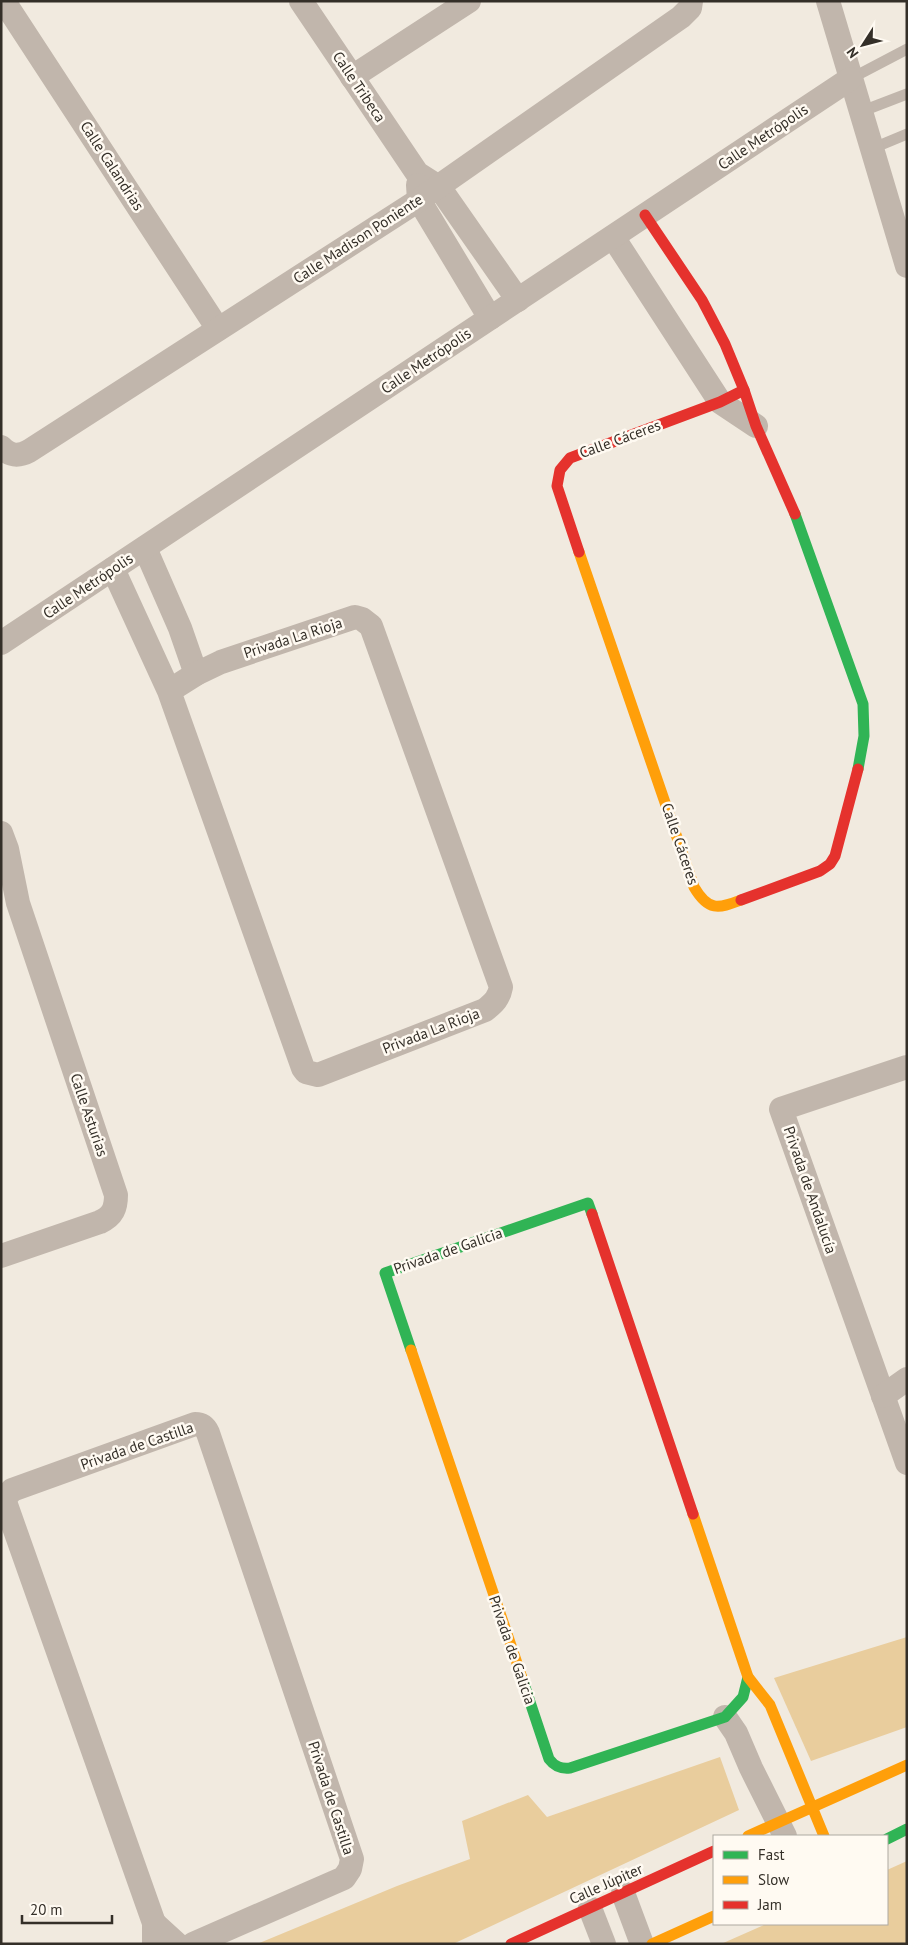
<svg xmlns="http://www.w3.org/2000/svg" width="908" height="1945" viewBox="0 0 908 1945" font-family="'PT Sans',sans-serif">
  <rect width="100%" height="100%" fill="#f1eadf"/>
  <g fill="#e9cd9d">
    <path d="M907 1637V1727L811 1761 774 1678Z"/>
    <path d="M720 1757 739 1810 453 1944H257L397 1886 470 1859 462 1821 528 1795 547 1817Z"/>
    <path d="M907 1861V1944H721L766 1924H887V1870Z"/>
  </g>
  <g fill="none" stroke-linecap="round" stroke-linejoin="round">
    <g stroke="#c1b6ac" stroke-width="11">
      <path d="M850 79 907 49"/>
      <path d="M860 112 907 94"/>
      <path d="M871 149 907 134"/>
    </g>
    <g stroke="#c1b6ac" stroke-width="24">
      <path d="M301 1 417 173 439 187 518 300"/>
      <path d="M828 1 907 266"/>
      <path d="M5 3 218 329"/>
      <path d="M352 77 469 1"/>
      <path d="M418 185 419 200 490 318"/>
      <path d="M613 237 720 402 756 426"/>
      <path d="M1 447C10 456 18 457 29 451L419 200 681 17 690 8 691 1"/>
      <path d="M145 548 180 628 196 674"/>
      <path d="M113 569 169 691 303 1068 306 1072 318 1075 485 1010C494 1003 499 998 501 987L371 626 362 619 355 617 221 662 196 674 169 691"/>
      <path d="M1 643 850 79"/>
      <path d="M1 833 7 849 18 903 116 1195C116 1208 113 1216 100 1222L1 1256"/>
      <path d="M907 1067 781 1109 907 1463"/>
      <path d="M883 1396 907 1379"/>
      <path d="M725 1717 736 1733 751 1768 785 1836"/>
      <path d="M623 1893 642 1944"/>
      <path d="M590 1908 604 1944"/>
      <path d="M154 1923 177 1944"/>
      <path d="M154 1944V1923L4 1499 12 1490 195 1424C202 1424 205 1426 208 1433L352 1859 350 1869 344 1878 193 1944"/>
    </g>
    <g stroke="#30b455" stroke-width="11">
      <path d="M795 514 863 704 864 736 858 769"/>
      <path d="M411 1350 385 1273 588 1203 592 1214"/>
      <path d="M522 1678 549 1759C555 1767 561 1769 570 1768L725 1717 743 1697 748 1677"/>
      <path d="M887 1839 907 1829"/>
    </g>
    <g stroke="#ff9f0a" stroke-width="11">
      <path d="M579 552 694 887C708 911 718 909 741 900"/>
      <path d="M411 1350 522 1678"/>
      <path d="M693 1514 748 1677 770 1705 824 1836"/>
      <path d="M748 1836 907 1765"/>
      <path d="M652 1944 714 1916"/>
    </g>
    <g stroke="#e5322d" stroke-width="11">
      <path d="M645 215 702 300 725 344 744 390 756 426 795 514"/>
      <path d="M579 552 557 486 560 470 570 458 720 402 744 390"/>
      <path d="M741 900 820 871 830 864 835 856 858 769"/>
      <path d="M592 1214 693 1514"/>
      <path d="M511 1944 714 1851"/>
    </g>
  </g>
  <g text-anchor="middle" stroke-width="5" stroke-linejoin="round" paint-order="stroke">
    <g font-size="15" fill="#342f28" stroke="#fffaf2">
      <text transform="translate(359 87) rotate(56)" y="5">Calle Tribeca</text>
      <text transform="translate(763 137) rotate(-34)" y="5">Calle Metrópolis</text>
      <text transform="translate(112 166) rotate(57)" y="5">Calle Calandrias</text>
      <text transform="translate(358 239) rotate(-33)" y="5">Calle Madison Poniente</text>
      <text transform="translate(426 361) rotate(-34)" y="5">Calle Metrópolis</text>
      <text transform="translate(620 439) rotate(-20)" y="5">Calle Cáceres</text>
      <text transform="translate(88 586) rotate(-34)" y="5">Calle Metrópolis</text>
      <text transform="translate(293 638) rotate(-18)" y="5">Privada La Rioja</text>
      <text transform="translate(680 844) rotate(71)" y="5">Calle Cáceres</text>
      <text transform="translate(431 1031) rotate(-21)" y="5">Privada La Rioja</text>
      <text transform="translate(89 1115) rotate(71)" y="5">Calle Asturias</text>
      <text transform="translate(810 1190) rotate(71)" y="5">Privada de Andalucía</text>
      <text transform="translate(448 1251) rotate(-19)" y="5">Privada de Galicia</text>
      <text transform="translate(137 1446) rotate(-19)" y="5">Privada de Castilla</text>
      <text transform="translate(512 1650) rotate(71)" y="5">Privada de Galicia</text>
      <text transform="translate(331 1798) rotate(72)" y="5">Privada de Castilla</text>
      <text transform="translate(606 1884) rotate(-24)" y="5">Calle Júpiter</text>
    </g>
  </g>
  <rect width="908" height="1945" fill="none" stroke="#342f28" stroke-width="5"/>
  <rect x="713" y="1835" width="175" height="90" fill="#fffaf2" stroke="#aea9a1"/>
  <rect x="723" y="1851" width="25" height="8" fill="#30b455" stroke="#aea9a1"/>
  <text x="758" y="1860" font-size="15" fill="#342f28">Fast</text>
  <rect x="723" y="1876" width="25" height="8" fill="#ff9f0a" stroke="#aea9a1"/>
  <text x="758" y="1885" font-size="15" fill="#342f28">Slow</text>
  <rect x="723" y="1901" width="25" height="8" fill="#e5322d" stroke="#aea9a1"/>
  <text x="758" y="1910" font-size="15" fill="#342f28">Jam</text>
  <g transform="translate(863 45) rotate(234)" stroke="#fffaf2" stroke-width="4" paint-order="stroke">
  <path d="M0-4L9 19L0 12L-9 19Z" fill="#342f28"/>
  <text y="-8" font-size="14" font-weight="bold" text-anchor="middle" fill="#342f28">N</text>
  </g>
  <path d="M22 1915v8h90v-8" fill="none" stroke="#342f28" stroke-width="2.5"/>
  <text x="30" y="1915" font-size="15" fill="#342f28" stroke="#fffaf2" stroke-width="4" paint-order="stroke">20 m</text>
</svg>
